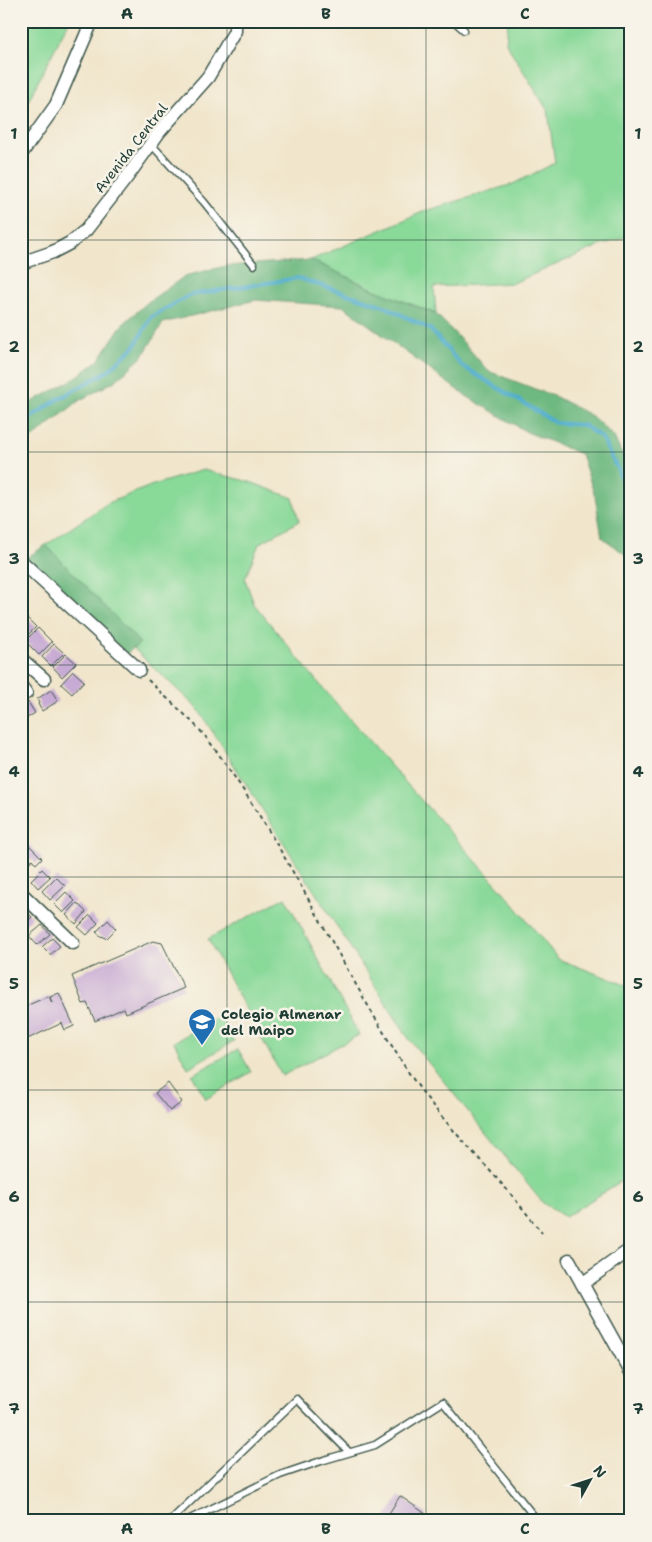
<svg xmlns="http://www.w3.org/2000/svg" width="652" height="1542" font-family="'Shantell Sans',sans-serif">
<style>
.green{fill:#89d999;stroke:#548b66}
.forest{fill:#6eb981;stroke:#467b5a}
.lines{fill:none;stroke-linecap:round;stroke-linejoin:round}
.stream{stroke:#4fadce;stroke-width:4}
.building{fill:#c8abd4}
.lane-casing{stroke:#3e564b;stroke-width:9}
.street-casing{stroke:#3e564b;stroke-width:15}
.path{stroke:#3e564b;stroke-width:2;stroke-dasharray:4 4;stroke-linecap:butt}
.lane{stroke:#fff;stroke-width:6}
.street{stroke:#fff;stroke-width:12}
.grid{fill:none;stroke:#1f3d34;stroke-width:1;stroke-opacity:0.55}
.labels{text-anchor:middle;stroke-width:5;stroke-linejoin:round;paint-order:stroke}
.street-label{font-size:14px;fill:#1f3d34;stroke:#f7f3e8}
.poi-label{font-size:14px;font-weight:bold;fill:#1f3d34;stroke:#f7f3e8;text-anchor:start}
.neatline{fill:none;stroke:#1f3d34;stroke-width:2}
.grid-label{font-size:16px;text-anchor:middle;font-weight:bold;fill:#1f3d34}
</style>
<rect width="100%" height="100%" fill="#f7f3e8"/>
<filter id="ink" filterUnits="userSpaceOnUse"><feTurbulence type="fractalNoise" baseFrequency=".02" numOctaves="2"/><feDisplacementMap in="SourceGraphic" scale="10" xChannelSelector="R" yChannelSelector="G"/><feConvolveMatrix kernelMatrix="1 2 1 2 8 2 1 2 1" color-interpolation-filters="sRGB"/></filter>
<filter id="wash" filterUnits="userSpaceOnUse"><feTurbulence type="fractalNoise" baseFrequency=".0096" numOctaves="4" result="noise"/><feDisplacementMap in="SourceGraphic" scale="20" xChannelSelector="R" yChannelSelector="G"/><feGaussianBlur stdDeviation="1.12" result="paint"/><feColorMatrix in="noise" values="0 0 0 0 0 0 0 0 0 0 0 0 0 0 0 0 0 1.4 0 .05"/><feComposite in="paint" operator="in"/></filter>
<g filter="url(#wash)">
<rect width="100%" height="100%" fill="#f1e6cc"/>
<path class="green" d="M21,21H69L21,115Z
M508,21H631V235L599,246L513,283L434,287L436,314L375,290L311,260L425,211L513,184L555,163L548,111L506,43Z
M203,470L250,482L293,498L299,521L259,544L245,579L254,604L316,680L397,773L508,897L558,959L631,987V1172L626,1178L565,1217L543,1203L409,1039L198,709L133,648L139,643L46,545L108,503L153,485Z
M285,897L359,1035L282,1076L208,939Z
M219,1016L234,1041L188,1068L174,1042Z
M238,1049L251,1072L206,1099L192,1075Z"/>
<path class="forest" d="M311,260L375,290L436,314L464,343L488,371L556,397L592,416L614,437L631,474V555H626L602,537L595,496L581,454L527,432L463,394L343,306L255,300L163,323L142,357L115,381L80,400L36,435L21,450V408L72,380L98,361L121,326L148,302L185,276L226,266Z
M46,545L140,643L126,654L25,559Z"/>
<g class="lines">
<path class="stream" d="M21,424L57,400L108,371L135,346L151,317L190,295L298,278L384,306L430,329L462,366L556,423L583,425L601,437L617,468L631,503"/>
</g>
<g id="blocks">
<path class="building" d="M21,617L24,621L27,618L36,627L23,640L21,638Z
M38,628L52,642L39,655L25,641Z
M54,644L64,653L51,666L42,657Z
M66,654L76,663L62,677L53,667Z
M73,671L84,681L72,694L61,684Z
M51,690L58,701L42,711L38,704L39,703L37,699Z
M28,702L35,713L21,722V707Z
M29,845L42,858L36,864L32,859L30,862L21,854Z
M42,869L50,877L38,888L31,880Z
M56,877L65,886L50,900L42,891Z
M66,892L75,901L63,913L54,904Z
M77,903L86,912L76,924L66,915Z
M22,907L32,917L24,925L21,923Z
M90,915L98,923L87,935L78,927Z
M108,920L116,929L106,939L103,936L102,937L96,932Z
M42,925L50,934L37,945L29,936Z
M52,938L60,946L50,955L42,947Z
M153,941L162,943L184,988L126,1013L124,1008L95,1021L87,1003L83,1004L72,976Z
M59,993L74,1026L65,1030L62,1023L21,1042V1008L49,996L52,1003L50,997Z
M168,1083L182,1102L170,1111L155,1093Z
M400,1496L426,1514L421,1521H390L386,1518Z"/>
</g>
</g>
<g filter="url(#ink)">
<use href="#blocks" fill-opacity="0" stroke="#3e564b" stroke-width="1"/>
<g class="lines">
<g class="lane-casing">
<path id="lane" d="M454,21L464,30
M151,144L204,202L254,265
M170,1521L297,1399L349,1452
M186,1521L280,1475L324,1460L375,1445L443,1402L532,1514L539,1521"/>
</g>
<g class="street-casing">
<path id="street" d="M21,154L56,105L92,21
M21,263L53,252L70,243L86,230L127,177L160,131L208,77L235,31V21
M21,561L139,670
M21,659L44,679
M21,686L26,693
M21,893L73,943
M569,1260L631,1372
M582,1284L631,1249"/>
</g>
<path class="path" d="M148,680C168,700 191,718 209,741C285,843 337,960 405,1067C435,1114 473,1151 509,1192C520,1205 531,1219 542,1233"/>
<use href="#lane" class="lane"/>
<use href="#street" class="street"/>
</g>
</g>
<path class="grid" d="M227,21V1521M426,21V1521M21,240H631M21,452H631M21,665H631M21,877H631M21,1090H631M21,1302H631"/>
<defs>
<g id="school-pin" transform="scale(1.4375)"><path d="M0 17L-7.5 6A9.5 9.5 0 1 1 7.5 6Z" fill="#1f6fb2" stroke="#f7f3e8"/><path d="M0-5L7-2L0 1L-7-2ZM-4 1L0 2.5L4 1V4Q0 6-4 4Z" fill="#fff"/></g>
</defs>
<g fill-rule="evenodd">
<use href="#school-pin" x="202" y="1022"/>
</g>
<g class="labels">
<g class="street-label">
<text transform="translate(131 148) rotate(-52)" y="5">Avenida Central</text>
</g>
<g class="poi-label">
<text x="221" y="1019">Colegio Almenar<tspan x="221" dy="16">del Maipo</tspan></text>
</g>
</g>
<rect width="652" height="1542" fill="none" stroke="#f7f3e8" stroke-width="55"/>
<g transform="translate(590 1480) rotate(50)" stroke="#f7f3e8" stroke-width="4" paint-order="stroke">
<path d="M0-4L9 19L0 12L-9 19Z" fill="#1f3d34"/>
<text y="-8" font-size="14" font-weight="bold" text-anchor="middle" fill="#1f3d34">N</text>
</g>
<rect x="28" y="28" width="596" height="1486" class="neatline"/>
<g class="grid-label">
<text x="127" y="19">A</text>
<text x="326" y="19">B</text>
<text x="525" y="19">C</text>
<text x="14" y="139">1</text>
<text x="638" y="139">1</text>
<text x="14" y="352">2</text>
<text x="638" y="352">2</text>
<text x="14" y="564">3</text>
<text x="638" y="564">3</text>
<text x="14" y="777">4</text>
<text x="638" y="777">4</text>
<text x="14" y="989">5</text>
<text x="638" y="989">5</text>
<text x="14" y="1202">6</text>
<text x="638" y="1202">6</text>
<text x="14" y="1414">7</text>
<text x="638" y="1414">7</text>
<text x="127" y="1534">A</text>
<text x="326" y="1534">B</text>
<text x="525" y="1534">C</text>
</g>
</svg>
